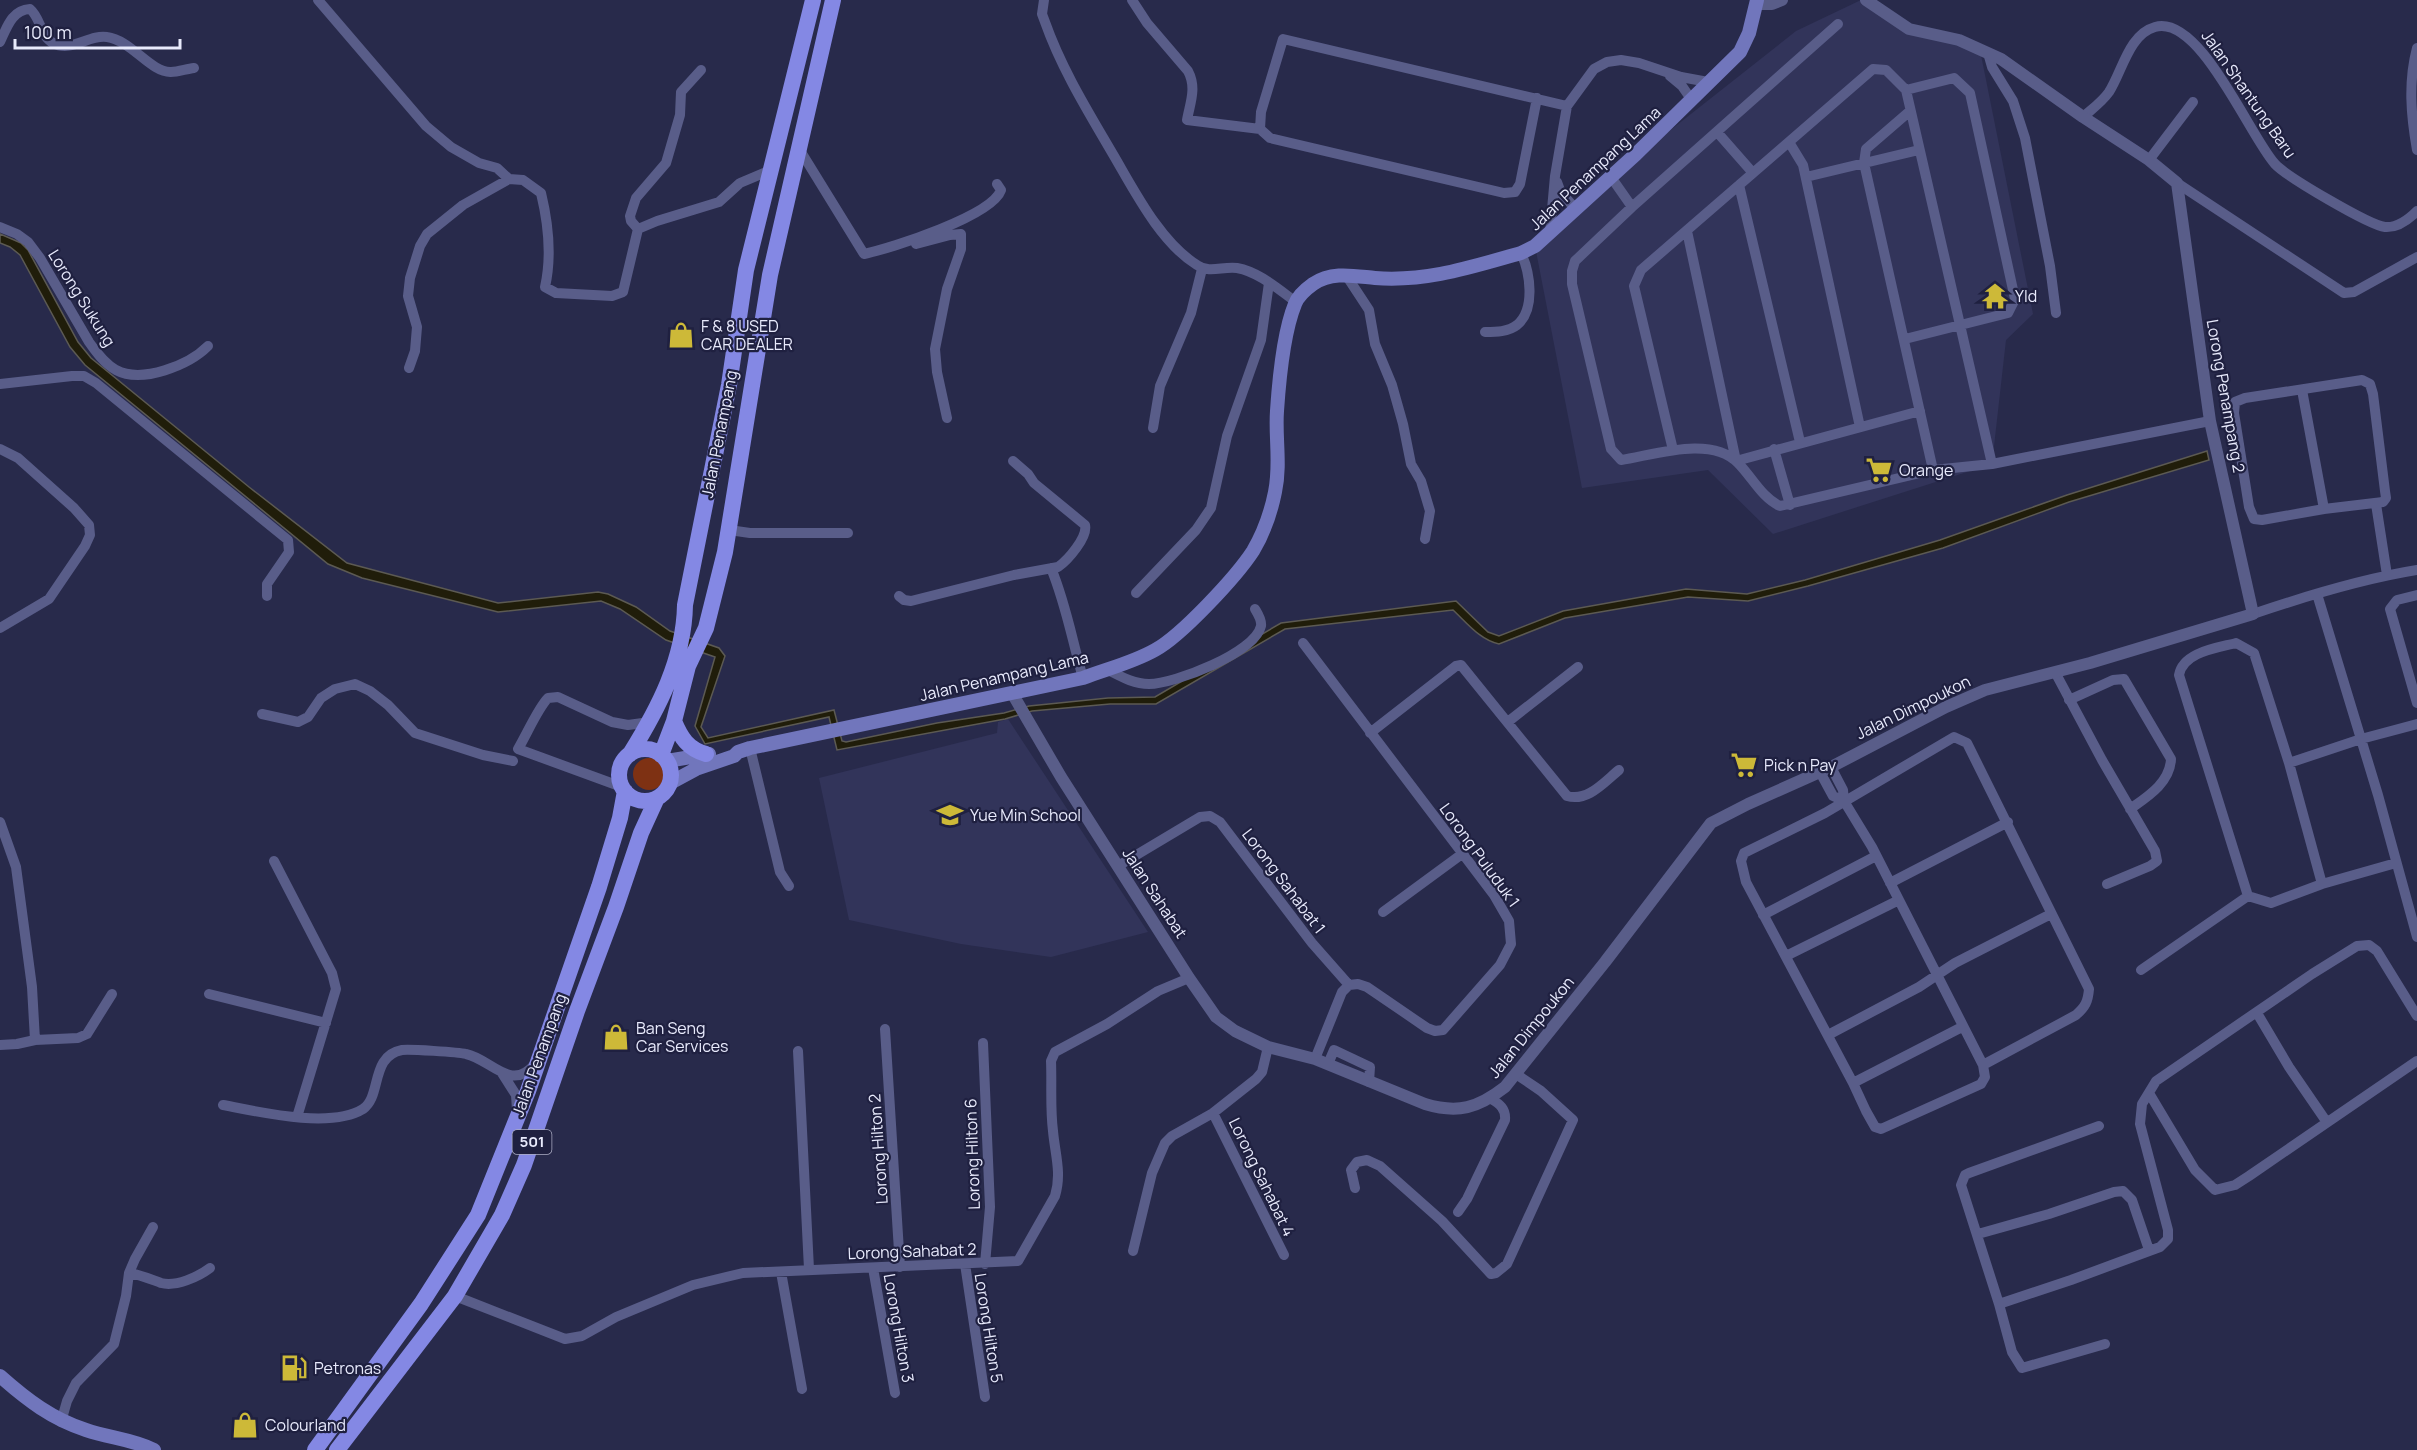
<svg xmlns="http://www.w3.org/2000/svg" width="2417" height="1450" font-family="Manrope,sans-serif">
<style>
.built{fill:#32345a}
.green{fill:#7e3113}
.water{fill:#201d0a;stroke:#5c5a53;stroke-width:1.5}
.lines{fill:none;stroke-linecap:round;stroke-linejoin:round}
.minor{stroke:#595d89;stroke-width:10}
.tertiary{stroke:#595d89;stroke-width:12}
.secondary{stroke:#7176bc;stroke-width:14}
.primary{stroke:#8488e4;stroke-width:16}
.labels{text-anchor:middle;stroke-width:4.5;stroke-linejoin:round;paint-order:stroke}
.shield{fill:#1f2040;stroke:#acadc4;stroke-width:1.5}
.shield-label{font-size:15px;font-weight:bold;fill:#e8eafc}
.street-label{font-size:16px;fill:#e8eafc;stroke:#1f2040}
.poi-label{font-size:16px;fill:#e8eafc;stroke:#1f2040;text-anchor:start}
</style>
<rect width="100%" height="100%" fill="#282a4b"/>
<path class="built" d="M1861,0L1910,29L1980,50L2033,314L2006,340L1992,464L1773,534L1708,470L1582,488L1535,246L1611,177L1796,31Z
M1008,719L1148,932L1051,957L961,944L849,920L819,778L997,733L998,722Z"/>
<path class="green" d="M633 774a16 16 0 1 1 32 0a16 16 0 1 1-32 0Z"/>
<path class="water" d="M0,234L21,243L28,250L78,342L91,358L249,487L347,563L498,603L598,592L608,594L636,607L670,631L719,648L725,656L701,727L708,738L834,710L842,741L846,742L937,723L1004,713L1029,706L1108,698L1155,697L1281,623L1456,601L1488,632L1499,636L1563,611L1686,589L1747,594L1805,580L1940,540L2067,495L2207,451L2209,460L2069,502L1943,548L1808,586L1748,601L1688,597L1565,618L1499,644C1480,640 1467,623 1453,610L1285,629L1156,704H1110L1032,711L1005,719L837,750L829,717L705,744L695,726L715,657L666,640L620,609L601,601L498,612L362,578L328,564L85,365L70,347L20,255L10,247L0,243Z"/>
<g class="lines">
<path class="minor" d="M318,0L426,126L451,147L479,163L497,168L509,179L523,180L541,193C548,222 552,256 545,287L556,293L612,296L623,292L638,229L657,221L719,202L740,183L771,170
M1044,0L1042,14L1045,22C1062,70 1089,113 1114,156C1135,192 1161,243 1197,265C1210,274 1222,266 1237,268C1259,272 1278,289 1296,302
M1132,0L1147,23L1188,71C1197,88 1190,103 1187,120L1260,129L1270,138L1504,193L1515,192L1520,184L1537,98
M1838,24L1632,207L1575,261L1572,271V284L1611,449L1621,460C1654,455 1711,435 1738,463C1752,477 1762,498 1780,506L1933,470L1992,464L2210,421
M0,42C7,27 12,10 30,9C41,18 40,36 53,43C72,53 89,34 107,37C131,40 151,73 171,72C178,72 186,69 194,68
M2417,48C2408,82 2411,116 2417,150
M1988,53L1992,67L2013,101L2025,138L2050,266L2056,313
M1670,76L1682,86L1691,99
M1910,111L1866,149L1864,163L1933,470
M2083,117C2092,109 2102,102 2109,92C2122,72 2129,34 2155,27C2200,14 2250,137 2275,164C2287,177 2369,225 2385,227C2397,228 2409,219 2417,211
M1260,129L1261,112L1283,39L1567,106
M1717,132L1753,173
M1789,142L1803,165L1860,427
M798,147L864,254C892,248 992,216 1001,190L997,184
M2149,160L2193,102
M1611,177L1632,207
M1806,177L1919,150
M1557,182L1561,193L1575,208
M2177,183L2344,293L2354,292L2417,257
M1739,185L1800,442
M0,227L17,234L28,242L40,258L89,342C96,352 104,363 116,370C142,384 189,365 208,346
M638,229L631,221L630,216L636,198L666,163L680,115L681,92L701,70
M1687,231L1736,461
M1550,232L1555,176L1567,106L1594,69L1607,62L1621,60L1639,63L1681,77L1708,82
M916,244L950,235L961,234V249L947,289L935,349L937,372L947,418
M1346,275L1369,310L1375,344L1392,385L1403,424L1411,464L1421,481L1430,511L1425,539
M1485,332C1496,332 1508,332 1517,325C1536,309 1530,272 1521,253
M1905,339L2008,313L2015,299L1970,93L1954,78L1906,90
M409,368L415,351L417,327L408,296L410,278L420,246L427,234L463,205L509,179
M2362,380L2370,384L2373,394L2385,491L2386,498L2383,502L2324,509L2262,520L2254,519L2249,507L2234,413L2235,402L2245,398Z
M0,384L72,376H84L96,383L288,540L289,552L267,584V596
M2302,390L2324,509
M1153,428L1160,386L1191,313L1202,269
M0,449L18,458L74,508L89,525L90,535L85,546L49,599L0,628
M1774,449L1790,505
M1673,450L1634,286L1641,270L1873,69L1886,70L1906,90L1992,464
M1736,461L1920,411
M2376,504L2387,575
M729,530L750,533H848
M1051,568C1066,604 1072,640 1083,678
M1136,593L1196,530L1211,508L1227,436L1261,340L1269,283
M2317,594L2378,795L2417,937
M2417,595L2397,600L2390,609L2417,703
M899,596L904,600L911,601L1014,575L1058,567C1068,560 1088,537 1085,525L1034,483L1028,474L1013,461
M2253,614C2306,596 2361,579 2417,570
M1303,643L1494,895L1509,921L1511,944L1500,965L1443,1030L1435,1031L1427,1028L1367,987L1358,984L1349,985
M1106,669C1120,676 1133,684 1149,684C1174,684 1255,653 1261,626C1262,620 1258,614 1255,609
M2055,672L2102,760L2155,851L2157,861L2150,866L2107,884
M2069,700L2113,680L2124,679L2171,759C2170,783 2147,797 2130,809
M262,714L298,722L308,717L321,698L335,689L355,684L370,691L388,705L415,733L483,755L513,761
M1509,721L1578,667
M1370,733L1456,666L1461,665L1567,796C1588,802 1604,782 1619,770
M750,748L780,872L789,886
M2289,763L2361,739L2417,724
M1831,767L1843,790L1844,801L1872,847L1983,1065L1985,1077L1981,1084L1881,1129L1875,1127L1866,1111L1853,1083L1746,882L1741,861L1744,853L1825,813L1954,737L1967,743L2089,989C2088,1002 2085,1007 2076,1015L1983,1065
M1820,772L1833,796L1844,801
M622,787L518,749C527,734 538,708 548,698L558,697L612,722L628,725L650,722
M0,822L16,867L32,987L35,1040
M274,861L332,973L336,989L297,1117
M1118,866L1200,817L1210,816L1220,822L1312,943L1349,985
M1890,883L2008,822
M2248,896L2179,675C2183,652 2217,648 2236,643L2254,653L2289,763L2322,884
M2248,896L2271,903L2322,884L2396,863
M1383,912L1462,854
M1763,915L1876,856
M1786,956L1899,900
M2141,970L2248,896
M209,994L326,1023
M2257,1013L2289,1067L2326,1121
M885,1029L900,1267
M1828,1035L1919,987L1955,963L2051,914
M983,1043L990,1207L985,1264
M0,1045L17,1044L35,1040L78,1038L87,1034L112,994
M798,1051L809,1269
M1315,1059L1342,992L1349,985
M1328,1064L1334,1050L1370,1067L1369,1082
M502,1073L516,1095L517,1110
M1853,1083L1962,1027
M2149,1093L2195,1170L2215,1190L2235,1185L2249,1176L2417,1061
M223,1105C259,1112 331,1129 363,1109C382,1096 370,1056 402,1050C409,1049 458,1052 466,1054C491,1059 511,1093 535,1064
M1213,1113L1284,1255
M2099,1126L1969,1173L1965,1175L1961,1185L1999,1304L2012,1352L2022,1368L2105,1344
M1355,1188L1351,1170L1357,1162L1367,1160L1380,1166L1442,1221L1491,1274L1496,1273L1507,1264L1573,1120L1541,1091L1516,1074
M1458,1212L1467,1199L1505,1120C1506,1109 1500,1104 1491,1099
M1978,1234L2049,1214L2114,1192L2123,1191L2132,1200L2149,1250
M1133,1251L1152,1173L1165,1143L1172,1136L1213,1113L1256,1079L1262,1072L1268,1047
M965,1264L985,1397
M873,1268L895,1393
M781,1272L802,1389
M129,1273C141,1275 150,1279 161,1283C176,1287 198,1277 210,1268
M455,1296L565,1339L582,1336L616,1317L693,1285L743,1273L1018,1261L1055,1196C1062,1173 1055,1154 1053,1131C1050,1108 1052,1084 1051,1061L1055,1052L1107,1024L1158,991L1189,978
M1999,1304L2071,1280L2160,1247L2168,1239V1230L2140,1124L2142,1104L2156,1081L2312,974L2357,946L2369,945L2377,951L2417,1016
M61,1422L67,1401L76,1383L114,1344L126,1296L129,1273L135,1259L153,1227"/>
<path class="tertiary" d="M1756,4H1772L1782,0
M1012,693L1061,777L1189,978L1216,1017L1235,1031L1268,1047L1315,1059L1425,1104C1458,1114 1478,1108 1505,1087L1605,962L1711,823L1748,804L1831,767L1946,707L1985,690L2090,663L2253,614L2210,421L2177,183L2149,160L2083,117L2001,59L1959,40L1909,29L1866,0"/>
<path class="secondary" d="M667,761L709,754
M670,783L696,769L734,756L738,752L750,748L1083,678C1106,669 1132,663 1155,650C1181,636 1236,577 1253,551C1263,534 1271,512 1275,492C1281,464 1275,438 1277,411C1279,381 1284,331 1295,304C1298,296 1306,289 1313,284C1332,271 1354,276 1375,278C1427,282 1471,267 1521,253L1535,246L1636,154L1740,52L1749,33L1757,0
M0,1376C27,1400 52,1419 86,1430C109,1438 132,1439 154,1450"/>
<path class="primary" d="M674,721C681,738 688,749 706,754
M619 775a26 26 0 1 1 52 0a26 26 0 1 1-52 0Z
M630,754C658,709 684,660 685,605L729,385L746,270L813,0
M661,755L674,721L688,666L706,628L725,552L770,275L833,0
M315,1450L421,1304L478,1215L528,1091L599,887L620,818L625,791
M337,1450L455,1296L502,1215L524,1165L577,1011L616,907L641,833L657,798"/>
</g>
<defs>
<g id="temple-bare" transform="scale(2.07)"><path d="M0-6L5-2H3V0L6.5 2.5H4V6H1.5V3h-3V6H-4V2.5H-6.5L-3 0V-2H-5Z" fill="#cdb938" stroke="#1f2040" stroke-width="2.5" paint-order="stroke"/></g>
<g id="shop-bare" transform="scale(2.07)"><path d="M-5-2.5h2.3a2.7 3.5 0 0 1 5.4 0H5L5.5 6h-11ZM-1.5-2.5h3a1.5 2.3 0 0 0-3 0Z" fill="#cdb938" stroke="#1f2040" stroke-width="2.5" paint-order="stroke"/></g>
<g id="supermarket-bare" transform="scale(2.07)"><path d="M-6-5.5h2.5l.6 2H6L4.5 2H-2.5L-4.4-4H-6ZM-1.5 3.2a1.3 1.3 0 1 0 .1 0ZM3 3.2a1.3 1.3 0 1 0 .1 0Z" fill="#cdb938" stroke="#1f2040" stroke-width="2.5" paint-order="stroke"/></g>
<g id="school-bare" transform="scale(2.07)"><path d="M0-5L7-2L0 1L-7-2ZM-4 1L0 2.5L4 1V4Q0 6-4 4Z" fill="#cdb938" stroke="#1f2040" stroke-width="2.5" paint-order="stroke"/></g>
<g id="fuel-bare" transform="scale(2.07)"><path d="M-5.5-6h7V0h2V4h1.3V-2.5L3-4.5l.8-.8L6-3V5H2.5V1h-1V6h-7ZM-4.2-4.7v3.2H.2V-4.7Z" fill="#cdb938" stroke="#1f2040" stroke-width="2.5" paint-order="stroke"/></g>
</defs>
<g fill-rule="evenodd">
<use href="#temple-bare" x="1995" y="296"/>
<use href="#shop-bare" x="681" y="335"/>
<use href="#supermarket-bare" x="1879" y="470"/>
<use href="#supermarket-bare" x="1744" y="765"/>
<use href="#school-bare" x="950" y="815"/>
<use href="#shop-bare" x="616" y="1037"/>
<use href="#fuel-bare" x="294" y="1368"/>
<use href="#shop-bare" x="245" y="1425"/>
</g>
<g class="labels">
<rect class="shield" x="512.5" y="1130" width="39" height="24" rx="4.5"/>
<g class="shield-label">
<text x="532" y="1147">501</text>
</g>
<g class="street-label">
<text transform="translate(2249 94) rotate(55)" y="6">Jalan Shantung Baru</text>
<text transform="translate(1595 168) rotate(-43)" y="6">Jalan Penampang Lama</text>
<text transform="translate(82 298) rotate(58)" y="6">Lorong Sukung</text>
<text transform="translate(2226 396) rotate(80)" y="6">Lorong Penampang 2</text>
<text transform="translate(719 434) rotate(-79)" y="6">Jalan Penampang</text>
<text transform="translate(1004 676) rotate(-13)" y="6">Jalan Penampang Lama</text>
<text transform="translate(1913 707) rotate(-26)" y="6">Jalan Dimpoukon</text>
<text transform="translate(1480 855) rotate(54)" y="6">Lorong Puluduk 1</text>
<text transform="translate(1284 881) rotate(53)" y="6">Lorong Sahabat 1</text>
<text transform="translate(1155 893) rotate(57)" y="6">Jalan Sahabat</text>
<text transform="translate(1531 1027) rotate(-51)" y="6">Jalan Dimpoukon</text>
<text transform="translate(539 1055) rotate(-70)" y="6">Jalan Penampang</text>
<text transform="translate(878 1149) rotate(-94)" y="6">Lorong Hilton 2</text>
<text transform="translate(972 1154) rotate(-92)" y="6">Lorong Hilton 6</text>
<text transform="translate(1262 1177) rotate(64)" y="6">Lorong Sahabat 4</text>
<text transform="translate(912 1251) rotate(-2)" y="6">Lorong Sahabat 2</text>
<text transform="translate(899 1328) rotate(80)" y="6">Lorong Hilton 3</text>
<text transform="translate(989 1328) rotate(81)" y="6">Lorong Hilton 5</text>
</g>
<g class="poi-label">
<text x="2015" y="302">Yld</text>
<text x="701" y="332">F &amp; 8 USED<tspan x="701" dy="18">CAR DEALER</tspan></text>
<text x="1899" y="476">Orange</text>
<text x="1764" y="771">Pick n Pay</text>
<text x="970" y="821">Yue Min School</text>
<text x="636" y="1034">Ban Seng<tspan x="636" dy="18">Car Services</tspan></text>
<text x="314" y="1374">Petronas</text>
<text x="265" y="1431">Colourland</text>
</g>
</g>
<path d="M15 39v9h165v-9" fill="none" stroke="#e8eafc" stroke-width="3"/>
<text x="24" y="39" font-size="18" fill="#e8eafc" stroke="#1f2040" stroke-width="4.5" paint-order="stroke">100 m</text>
</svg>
